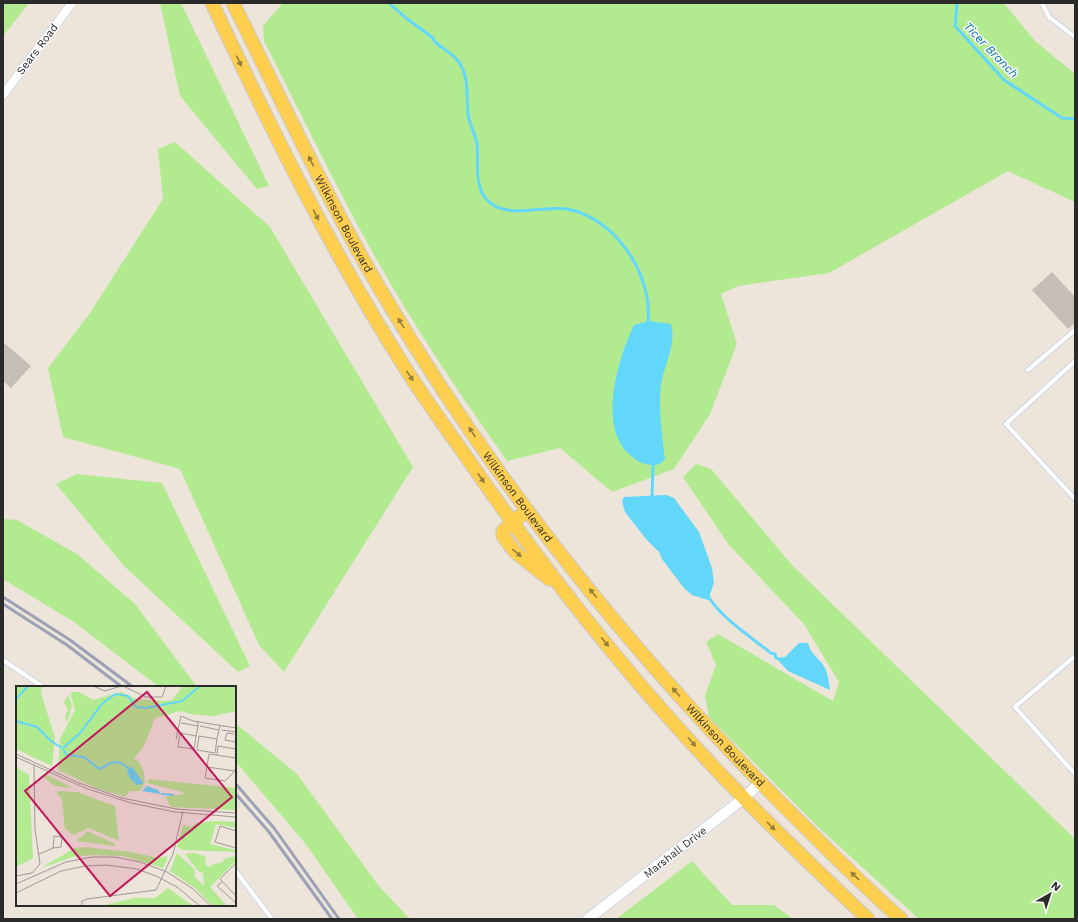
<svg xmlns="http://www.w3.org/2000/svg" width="1078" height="922" font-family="'Work Sans',sans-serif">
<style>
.green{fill:#b2ea90}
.water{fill:#62d7fa}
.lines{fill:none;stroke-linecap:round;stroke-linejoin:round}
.stream{stroke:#62d7fa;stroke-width:3}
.building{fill:#c5beb7}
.service-casing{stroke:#cfd4e4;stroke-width:6}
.minor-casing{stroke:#cfd4e4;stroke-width:10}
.tertiary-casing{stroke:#cfd4e4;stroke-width:12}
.primary-casing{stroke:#c8c8c8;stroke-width:15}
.service{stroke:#fff;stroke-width:4}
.minor{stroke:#fff;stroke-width:8}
.tertiary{stroke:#fff;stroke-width:10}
.primary{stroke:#fecf4e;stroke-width:13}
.rail{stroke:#9ca1b6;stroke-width:3}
.oneway{fill:#947c3c}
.labels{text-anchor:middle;stroke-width:3;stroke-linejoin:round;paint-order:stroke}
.street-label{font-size:11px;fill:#2a2a2a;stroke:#fff}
.water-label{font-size:12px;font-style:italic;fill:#0073a7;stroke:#fff}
.inset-river{fill:none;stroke:#62d7fa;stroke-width:2}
.inset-road{fill:none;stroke:#9f9a94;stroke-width:1}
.view{fill:#c2185b;fill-opacity:0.15;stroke:#c2185b;stroke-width:2}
.inset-edge{fill:none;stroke:#2a2a2a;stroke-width:2}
</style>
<rect width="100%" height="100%" fill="#ede4da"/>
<path class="green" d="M3,3H29L3,36Z
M160,3H181L269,186L257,189L180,96Z
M283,3H1004L1035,41L1075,74V202L1008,171L829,273L738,286L721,294L737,344L710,414L674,469L612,492L560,448L507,461C467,404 427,346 392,286C345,207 306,123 264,41L263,26Z
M175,142L270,227L413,467L284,672L259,645L180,469L63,437L48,368L90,313L163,199L158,149Z
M696,464L711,469L792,565L1075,839V919H919L817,826L709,717L705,695L716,665L706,642L718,634L833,701L839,682L804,624L729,545L683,477Z
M77,474L162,483L250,666L238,672L124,566L56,484Z
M3,519L17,520L77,554L135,604L197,687H159L74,622L3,579Z
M235,723L297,774L378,885L410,919H358L305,843L235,761Z
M692,861L732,905H774L793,919H616Z"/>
<path class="water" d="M649,321L671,324C677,343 664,365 661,385C658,408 662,436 665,459C659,467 651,466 643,463C638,462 634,458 630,455C597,427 618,358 634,325Z
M666,495L674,498L699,532L712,568L714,583L710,594L711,601L692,595L684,588L662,559L659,552L646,539L625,512L622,501L624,497Z
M799,643H808C812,657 819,657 825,668C828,675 829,683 830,690L788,671L776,658L785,657Z"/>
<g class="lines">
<path class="stream" d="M389,3L406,18L433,38L435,42C442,48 453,54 458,61C470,77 466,95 468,114C469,124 475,133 477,143C479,160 473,187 488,201C508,220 543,205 567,209C616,218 653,275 648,323
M957,3L955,26L1004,80L1062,118L1075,119
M652,498L653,462
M710,599C723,619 752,638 771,653L775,654L776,658L779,659"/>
</g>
<path class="building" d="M1052,272L1075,297V323L1068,329L1032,290Z
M3,342L31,366L11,388L3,381Z"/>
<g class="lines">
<g class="service-casing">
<path id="service" d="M1042,3L1049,17L1075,37
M1075,361L1006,424L1075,499
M1028,370L1075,330
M1075,656L1015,707L1075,774
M3,660L43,687
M235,870L272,919"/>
</g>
<g class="minor-casing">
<path id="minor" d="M3,95L72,3"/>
</g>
<g class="tertiary-casing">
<path id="tertiary" d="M588,919L744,798L760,783"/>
</g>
<g class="primary-casing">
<g id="primary">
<path d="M212,3C271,129 332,253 407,371C425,399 445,427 465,455C539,563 620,667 710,763C761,817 814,868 868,919"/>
<path id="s1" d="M233,3C280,97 324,193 377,284C494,484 641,666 806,828C837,859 868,890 901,919"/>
<path d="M527,510L503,531V536L515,552L549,579"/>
</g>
</g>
<use href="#service" class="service"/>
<use href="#minor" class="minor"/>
<use href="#tertiary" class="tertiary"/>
<use href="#primary" class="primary"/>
<path class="rail" d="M3,597L70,640L133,687
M3,604L67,645L122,687
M235,783L274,828L339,919
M235,793L269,832L332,919"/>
</g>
<defs><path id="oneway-solid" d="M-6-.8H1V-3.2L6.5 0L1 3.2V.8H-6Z"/></defs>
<g class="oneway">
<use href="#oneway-solid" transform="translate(239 61) rotate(65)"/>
<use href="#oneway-solid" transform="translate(311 161) rotate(-117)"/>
<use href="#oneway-solid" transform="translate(316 215) rotate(62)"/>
<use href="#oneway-solid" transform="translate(401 323) rotate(-122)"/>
<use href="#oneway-solid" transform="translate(410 376) rotate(56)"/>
<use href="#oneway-solid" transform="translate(472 432) rotate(-124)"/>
<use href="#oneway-solid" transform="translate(481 478) rotate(55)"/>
<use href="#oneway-solid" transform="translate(517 553) rotate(41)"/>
<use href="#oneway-solid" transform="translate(593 593) rotate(-129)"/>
<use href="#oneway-solid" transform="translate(605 642) rotate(51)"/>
<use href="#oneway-solid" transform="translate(676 692) rotate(-132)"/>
<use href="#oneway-solid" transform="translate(692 742) rotate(49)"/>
<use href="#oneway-solid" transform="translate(771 826) rotate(45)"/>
<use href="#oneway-solid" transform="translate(855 876) rotate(-136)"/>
</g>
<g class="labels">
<g class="street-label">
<text transform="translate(37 49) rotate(-53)" y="4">Sears Road</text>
<text dy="4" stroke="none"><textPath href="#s1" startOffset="247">Wilkinson Boulevard</textPath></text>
<text dy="4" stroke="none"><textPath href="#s1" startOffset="571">Wilkinson Boulevard</textPath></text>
<text dy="4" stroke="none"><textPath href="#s1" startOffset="895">Wilkinson Boulevard</textPath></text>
<text transform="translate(675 852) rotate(-38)" y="4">Marshall Drive</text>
</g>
<g class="water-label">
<text transform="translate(991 50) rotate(46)" y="4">Ticer Branch</text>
</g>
</g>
<g transform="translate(16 686)">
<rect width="220" height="220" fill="#ede4da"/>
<path d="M0,0H26L25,7L39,52L36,80L0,63ZM167,0H220V25L197,30L174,28L165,25L139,32L128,60L118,72L124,77L128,87L129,97L124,105H114L109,111L80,102L42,84L44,53L59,24L55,9L56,6H63L77,14L105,6L120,13L149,15L156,14ZM52,9L56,20L51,36L49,31L52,23L48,16ZM0,81L13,89L17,172L0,181ZM29,88L57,102L39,100L27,91ZM133,93L220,102V124L155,121L149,111L168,108L167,106L131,97ZM42,105L61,106L99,120L103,155L73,142L57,149L49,142L46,113L41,108ZM199,135L220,136V142L200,138L194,158L219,164L220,166L167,164L161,161L167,139L175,141L180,137ZM72,145L99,158L98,160L60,155ZM69,161L114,166L143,172L151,170V174L147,182L107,170L75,169L56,171L25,182L59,162ZM161,167L178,183L179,191L188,200L187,187L182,185L169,168L179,167L190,171L189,179L194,181L197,178L205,177L210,172L220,170V175L194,201L211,220H197L180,203L154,185ZM152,202L177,220H85L118,212H139Z" fill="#b2ea90"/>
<path d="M115,80L127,96L126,98L121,99L114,93L111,84ZM131,100L142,104L145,108L126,105Z" fill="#62d7fa"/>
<path class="inset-river" d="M0,13L12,0M0,35L21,41L35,55L46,62M47,62L64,47L86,18L99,8L112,10L120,21L130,22L166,15L184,0M47,63L51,69L68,71L83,83L97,76L105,77L112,82M145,108L158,109"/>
<path class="inset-road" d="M77,0L89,5L105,0M107,0L130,11H146L150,0M165,37L182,40V36M184,40L203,44L204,39M206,44L220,46M218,48L211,47L209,54L220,56M180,50L178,63L162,61L164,47L180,50L182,40M160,53L165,30L177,35L220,42M201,53L199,67L181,64L183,50L201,53L203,44M0,68L63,97L106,112L160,123L220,127M201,69L202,60L220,63M0,71L69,102L115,117L159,126L220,131M220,72L193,68L189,92L209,95L219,85L220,80M191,81L219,85M220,145L204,140L199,156L220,162M23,168L37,162L38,150L46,151L45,161L37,162M220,177L204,193L220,210M0,190L16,187L24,178L19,143L18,79M206,196L201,200L220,217M0,198L50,176L76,171H99L124,176L151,186L177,203L195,220M0,207L45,185L69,180L91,179L121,183L140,190L161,201L184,220M66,220V215L71,213L140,204L157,168L167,125"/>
<path class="view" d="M131,6L216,111L94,210L9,105Z"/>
<rect width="220" height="220" class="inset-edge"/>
</g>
<rect width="1078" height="922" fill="none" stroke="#2a2a2a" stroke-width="8"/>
<g transform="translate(1050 894) rotate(39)" stroke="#ffffff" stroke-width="3" paint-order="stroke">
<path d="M0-3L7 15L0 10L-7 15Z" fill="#2a2a2a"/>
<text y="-6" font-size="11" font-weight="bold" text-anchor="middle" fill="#2a2a2a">N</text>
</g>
</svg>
